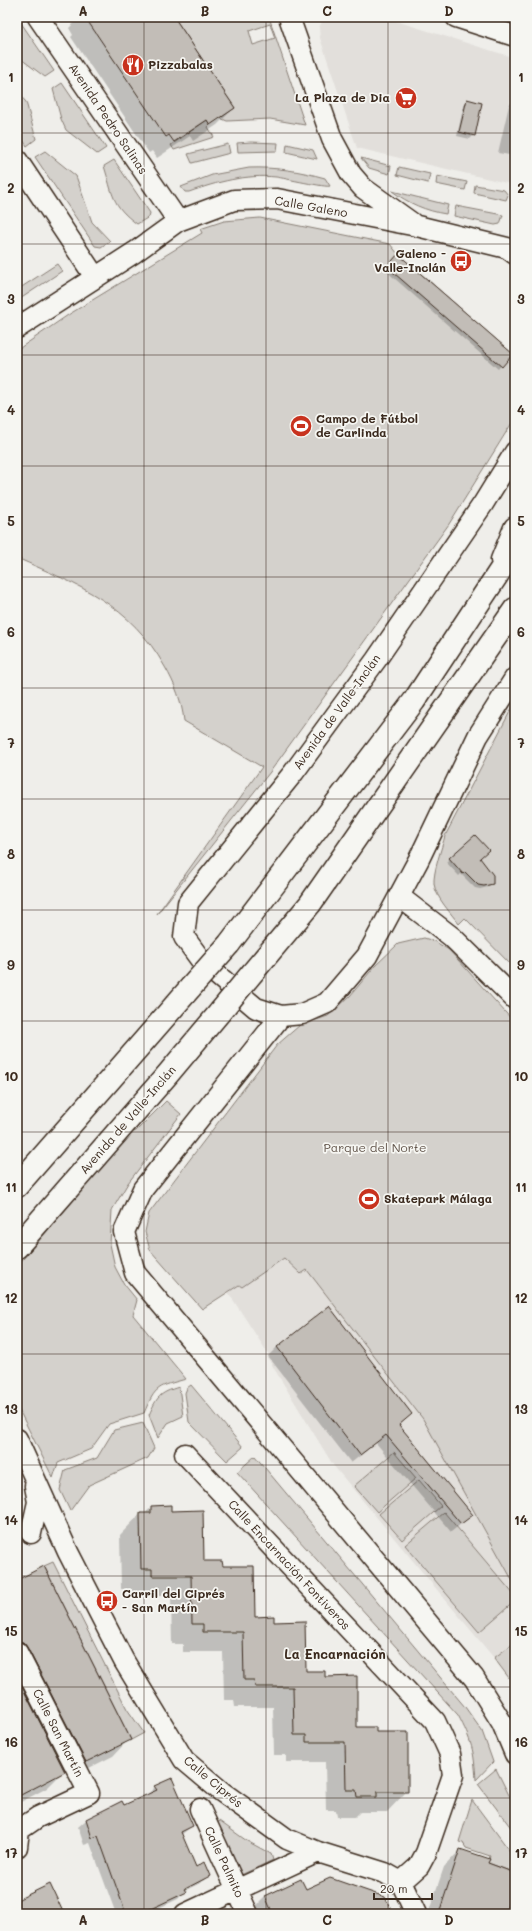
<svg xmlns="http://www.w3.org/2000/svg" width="532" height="1931" font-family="Mali,sans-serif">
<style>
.built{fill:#e2dfdb}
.green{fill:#d4d1cc;stroke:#887e75;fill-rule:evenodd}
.shadow{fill:#0003}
.building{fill:#c2bdb7;stroke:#3b2a1e}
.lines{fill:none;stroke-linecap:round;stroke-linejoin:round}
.minor-casing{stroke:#3b2a1e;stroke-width:23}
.major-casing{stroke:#3b2a1e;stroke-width:25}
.minor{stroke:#f6f6f2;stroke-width:20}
.major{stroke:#f6f6f2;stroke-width:22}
.major-bridge-casing{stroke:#3b2a1e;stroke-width:25;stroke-linecap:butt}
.major-bridge{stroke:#f6f6f2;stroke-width:22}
.grid{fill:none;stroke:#3b2a1e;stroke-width:1;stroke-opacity:0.55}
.labels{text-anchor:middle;stroke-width:3.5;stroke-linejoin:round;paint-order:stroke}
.poi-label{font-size:12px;font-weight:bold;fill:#3b2a1e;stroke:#f6f6f2;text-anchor:start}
.street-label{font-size:12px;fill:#3b2a1e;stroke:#f6f6f2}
.park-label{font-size:12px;fill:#61544a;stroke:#f6f6f2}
.neighbourhood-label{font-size:13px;font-weight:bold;fill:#3b2a1e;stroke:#f6f6f2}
.neatline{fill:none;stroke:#3b2a1e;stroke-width:1.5}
.grid-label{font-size:13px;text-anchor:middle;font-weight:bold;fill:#3b2a1e}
</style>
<rect width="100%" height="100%" fill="#efeeea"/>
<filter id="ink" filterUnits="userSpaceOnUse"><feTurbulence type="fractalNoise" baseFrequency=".025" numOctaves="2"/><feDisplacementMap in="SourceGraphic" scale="8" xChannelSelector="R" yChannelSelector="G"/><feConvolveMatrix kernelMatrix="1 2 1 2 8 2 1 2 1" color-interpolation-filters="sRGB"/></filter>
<g filter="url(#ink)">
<path class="built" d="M324,17H383L515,58V185L357,148L320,38L319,28Z
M284,1258L301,1274L307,1270L423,1419L515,1585V1642L494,1658L333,1465L267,1357L269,1355L228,1292L240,1285L242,1287Z"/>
<path class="green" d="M17,17L54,71L45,77L17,56Z
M174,17H269L305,125L270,119L227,121L220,118L235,108ZM270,24L275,38L253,45L249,31Z
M62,83L106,148L97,154L66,130L61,119L53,89Z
M17,92L26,102L36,139L27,146L17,131Z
M207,120L210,125L208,127L214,137L174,150L171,145Z
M251,142L278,143L277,151L238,152L237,143Z
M228,144L230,153L192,163L188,154Z
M287,144L313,150L317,159L286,152Z
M45,151L76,176L92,222L110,241L101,247L95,246L35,157Z
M361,158L391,166L389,174L369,168Z
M114,160L150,213L149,217L137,224C111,205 113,194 104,166Z
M399,167L430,174L428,183L397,175Z
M249,168C276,167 300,171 325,178L330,186C327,188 284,178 276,177C246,174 217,182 189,192H185L181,187L212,175Z
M437,176L467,182L465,190L436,184Z
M475,185L504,190L508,195L506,200L474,193Z
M392,191L448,205L446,214C426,211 408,203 392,191Z
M456,206L503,215L500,224L495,225L454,216Z
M260,218L390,244L398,254L515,356V418L449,524L270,772L157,914L262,767L184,721C182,702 175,684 165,667C130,604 80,586 17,558V350L68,315L202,233L200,229L224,221Z
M57,264L62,271L17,301V290Z
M515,702V969L465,918L459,924C451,913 436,898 434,884C433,872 442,847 445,836Z
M424,938L434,941L449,950L515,1023V1585L423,1419L307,1270L301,1274L284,1258L242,1287L239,1285L202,1309L150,1250L145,1232L149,1213L277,1045L300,1025L328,1016L350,996L375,966L398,944Z
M166,1101L181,1114L128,1183L112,1210L110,1244L115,1267L124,1284L137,1300L133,1315L186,1379C158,1387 156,1385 144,1413L109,1424L91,1449L58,1463L53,1478L17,1406V1266L132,1132L136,1131Z
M191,1385L243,1447L227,1461L189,1422L185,1393L187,1388Z
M179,1387L183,1416L168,1423L158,1438L149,1415C157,1397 159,1393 179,1387Z
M143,1423L154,1448L148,1458L89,1485L70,1511L60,1490L65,1470L97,1458L114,1430Z
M394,1452L416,1478L377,1512L354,1486Z
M255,1456L465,1707L482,1731L493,1762L476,1780C474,1750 472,1742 458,1715L237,1472Z
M419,1480L441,1506L402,1540L379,1514Z
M444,1512L515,1596V1601L479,1632L405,1545Z
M53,1562L127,1709L144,1733L131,1740L44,1566Z
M515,1642V1686L494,1658Z
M496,1769L515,1807V1833L478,1784Z
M472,1800L515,1858V1873L488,1863L490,1856L466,1848L463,1843L459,1842Z
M219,1821L247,1841L271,1854L273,1860L241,1875L216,1822Z"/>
<path class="shadow" d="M80,17H173L234,108L217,125L193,141L190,136L157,158L152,151L149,153L71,37L73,35L69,28Z
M515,99V156L498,153L509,105Z
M467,100L474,135L470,139L457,136L464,104Z
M395,258L511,354L498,369L385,270Z
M475,836L479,858L492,883L488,887L480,889L475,888L461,874L459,876L446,862Z
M277,1347L411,1414L399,1426L472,1515L451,1532L376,1443L351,1463L268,1356Z
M152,1507L170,1512L203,1562L222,1567L254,1618L273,1623L305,1672L324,1678L356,1728L375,1733L407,1791L387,1812H360L355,1817H337L336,1810H326L325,1762H286V1755H274L273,1707H235L234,1700H224L223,1652H183V1644H172L171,1596H132V1589H121L120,1535L140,1514H144Z
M17,1581L129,1739L113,1756L69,1778L65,1770L47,1788L17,1804Z
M155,1787L192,1826L181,1835L195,1868L209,1875L201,1883L185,1891L178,1899L146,1914H116L90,1843L84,1845L78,1827L86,1820L123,1807L147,1795Z
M460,1850L487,1864L515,1874V1880L504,1914H428L444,1867Z
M301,1880L306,1890L391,1914H260L256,1906L265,1897Z"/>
<path class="building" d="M85,17H174L235,108L210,125L207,120L174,142L169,135L166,137Z
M467,99L482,103L475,136L459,132Z
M398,254L513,354L502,367L387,267Z
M475,835L489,850L480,858L493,875V884L484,886L478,885L465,872L463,874L449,858Z
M329,1306L412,1414L399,1425L473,1515L461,1524L386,1435L360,1455L277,1347Z
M171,1505V1511L203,1510L204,1561H222L223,1566H254L255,1617L274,1616V1622L305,1621L306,1671H325V1677L357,1676V1727H376V1732H408V1792H377V1797H357L356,1790H346L345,1742H306V1735H294L293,1687H255L254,1680H244L243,1632H203V1624H192L191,1576H152V1569H141L140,1513H151V1506Z
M44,1566L131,1740L86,1762L27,1647L23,1642L17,1641V1580Z
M17,1677L65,1772L17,1797V1750L23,1748L17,1735Z
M172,1778L193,1826L181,1832L196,1867L204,1862L210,1876L185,1889L187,1892L142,1913L126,1914L98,1836L92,1838L86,1819L122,1801L124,1805L157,1790L154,1786Z
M460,1849L490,1859L488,1863L515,1873V1883L505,1914H455L440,1910Z
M330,1878L385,1897L393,1914H273L265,1896L301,1879L306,1889Z
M50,1884L64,1914H17V1900Z"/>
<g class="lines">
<g class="minor-casing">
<path id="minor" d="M38,17L178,221
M289,17L332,139L351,174L363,188L412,223
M456,17L515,36
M17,160L95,277
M17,328L135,252L178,221L234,200L277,199L417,226L507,248L515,254
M515,452L483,504L376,660L294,772L188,903L184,937L203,963L256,1008L281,1016L302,1014L327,1003L367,956L419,859L478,736L515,678
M400,897L452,937L515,999
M281,1016L143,1189L124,1232L135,1273L474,1678L502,1723L515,1754
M17,1439L68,1552L124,1661L184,1760L222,1792L287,1839L318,1852L385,1873L401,1882L416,1914
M185,1454L435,1721L450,1754L453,1775L426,1853L419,1866L401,1882
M31,1533L38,1502L35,1486
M17,1652L89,1793L38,1817L19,1830L17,1847
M200,1809L248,1914
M185,1914L318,1852"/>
</g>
<g class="major-casing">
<path id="major" d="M502,560L515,528
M229,944L414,701L515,548
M253,972L310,904L515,609
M17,1186L191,987
M17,1247L168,1074L220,1012"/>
</g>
<use href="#minor" class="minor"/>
<use href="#major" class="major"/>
<g class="major-bridge-casing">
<path id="major-bridge" d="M191,987L229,944
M220,1012L253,972"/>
</g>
<use href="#major-bridge" class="major-bridge"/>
</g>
</g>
<path class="grid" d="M144,17V1914M266,17V1914M388,17V1914M17,133H515M17,244H515M17,355H515M17,466H515M17,577H515M17,688H515M17,799H515M17,910H515M17,1021H515M17,1132H515M17,1243H515M17,1354H515M17,1465H515M17,1576H515M17,1687H515M17,1798H515"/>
<defs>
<g id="restaurant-disc" transform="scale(1.15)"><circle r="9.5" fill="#c8321e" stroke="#f6f6f2"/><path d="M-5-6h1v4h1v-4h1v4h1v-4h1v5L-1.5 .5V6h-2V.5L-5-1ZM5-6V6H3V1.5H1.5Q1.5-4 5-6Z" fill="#fff"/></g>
<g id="supermarket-disc" transform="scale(1.15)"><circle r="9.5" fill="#c8321e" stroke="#f6f6f2"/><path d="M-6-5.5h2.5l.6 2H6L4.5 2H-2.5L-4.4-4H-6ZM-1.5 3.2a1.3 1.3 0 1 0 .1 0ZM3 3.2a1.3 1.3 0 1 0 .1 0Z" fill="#fff"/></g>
<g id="bus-disc" transform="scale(1.15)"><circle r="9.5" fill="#c8321e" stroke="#f6f6f2"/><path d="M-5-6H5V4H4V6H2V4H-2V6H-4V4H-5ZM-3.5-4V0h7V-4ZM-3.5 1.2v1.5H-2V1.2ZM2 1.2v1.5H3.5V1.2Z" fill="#fff"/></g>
<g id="stadium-disc" transform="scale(1.15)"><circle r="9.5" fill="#c8321e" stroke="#f6f6f2"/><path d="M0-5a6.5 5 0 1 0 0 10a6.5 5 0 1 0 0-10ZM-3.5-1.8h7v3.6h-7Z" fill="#fff"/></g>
</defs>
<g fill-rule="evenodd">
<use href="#restaurant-disc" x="133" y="65"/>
<use href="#supermarket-disc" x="406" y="98"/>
<use href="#bus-disc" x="461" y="261"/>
<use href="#stadium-disc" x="301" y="426"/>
<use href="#stadium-disc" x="369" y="1199"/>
<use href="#bus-disc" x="107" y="1601"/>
</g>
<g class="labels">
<g class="poi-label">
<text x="148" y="69">Pizzabalas</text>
<text x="390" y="102" text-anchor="end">La Plaza de Dia</text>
<text x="446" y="258" text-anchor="end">Galeno -<tspan x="446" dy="14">Valle-Inclán</tspan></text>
<text x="316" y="423">Campo de Fútbol<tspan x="316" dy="14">de Carlinda</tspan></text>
<text x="384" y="1203">Skatepark Málaga</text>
<text x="122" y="1598">Carril del Ciprés<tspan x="122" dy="14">- San Martín</tspan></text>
</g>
<g class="street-label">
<text transform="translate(108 119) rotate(56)" y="4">Avenida Pedro Salinas</text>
<text transform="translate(311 207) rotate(10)" y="4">Calle Galeno</text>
<text transform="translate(337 712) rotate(-54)" y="4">Avenida de Valle-Inclán</text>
<text transform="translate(128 1120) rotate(-49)" y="4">Avenida de Valle-Inclán</text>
<text transform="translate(289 1565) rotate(47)" y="4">Calle Encarnación Fontiveros</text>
<text transform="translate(58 1733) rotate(63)" y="4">Calle San Martín</text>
<text transform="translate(213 1782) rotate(40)" y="4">Calle Ciprés</text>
<text transform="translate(224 1862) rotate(65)" y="4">Calle Palmito</text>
</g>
<g class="park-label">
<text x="375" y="1152">Parque del Norte</text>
</g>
<g class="neighbourhood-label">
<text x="335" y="1659">La Encarnación</text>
</g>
</g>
<rect width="532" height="1931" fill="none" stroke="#f6f6f2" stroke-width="44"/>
<path d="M374 1893v6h58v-6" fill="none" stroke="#3b2a1e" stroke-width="2"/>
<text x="380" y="1893" font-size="12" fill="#3b2a1e" stroke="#f6f6f2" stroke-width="3" paint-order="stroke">20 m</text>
<rect x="22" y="22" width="488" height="1887" class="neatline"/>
<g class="grid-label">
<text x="83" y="16">A</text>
<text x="205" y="16">B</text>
<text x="327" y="16">C</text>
<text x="449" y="16">D</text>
<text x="11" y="82">1</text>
<text x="521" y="82">1</text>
<text x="11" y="193">2</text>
<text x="521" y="193">2</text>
<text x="11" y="304">3</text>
<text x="521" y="304">3</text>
<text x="11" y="415">4</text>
<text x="521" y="415">4</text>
<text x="11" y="526">5</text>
<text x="521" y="526">5</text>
<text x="11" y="637">6</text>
<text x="521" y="637">6</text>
<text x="11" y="748">7</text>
<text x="521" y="748">7</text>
<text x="11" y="859">8</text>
<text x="521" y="859">8</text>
<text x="11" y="970">9</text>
<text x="521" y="970">9</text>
<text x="11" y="1081">10</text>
<text x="521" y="1081">10</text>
<text x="11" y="1192">11</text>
<text x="521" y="1192">11</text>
<text x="11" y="1303">12</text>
<text x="521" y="1303">12</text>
<text x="11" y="1414">13</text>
<text x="521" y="1414">13</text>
<text x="11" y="1525">14</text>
<text x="521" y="1525">14</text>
<text x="11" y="1636">15</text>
<text x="521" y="1636">15</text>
<text x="11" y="1747">16</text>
<text x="521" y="1747">16</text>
<text x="11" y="1858">17</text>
<text x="521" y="1858">17</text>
<text x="83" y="1925">A</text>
<text x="205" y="1925">B</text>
<text x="327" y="1925">C</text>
<text x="449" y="1925">D</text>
</g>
</svg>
